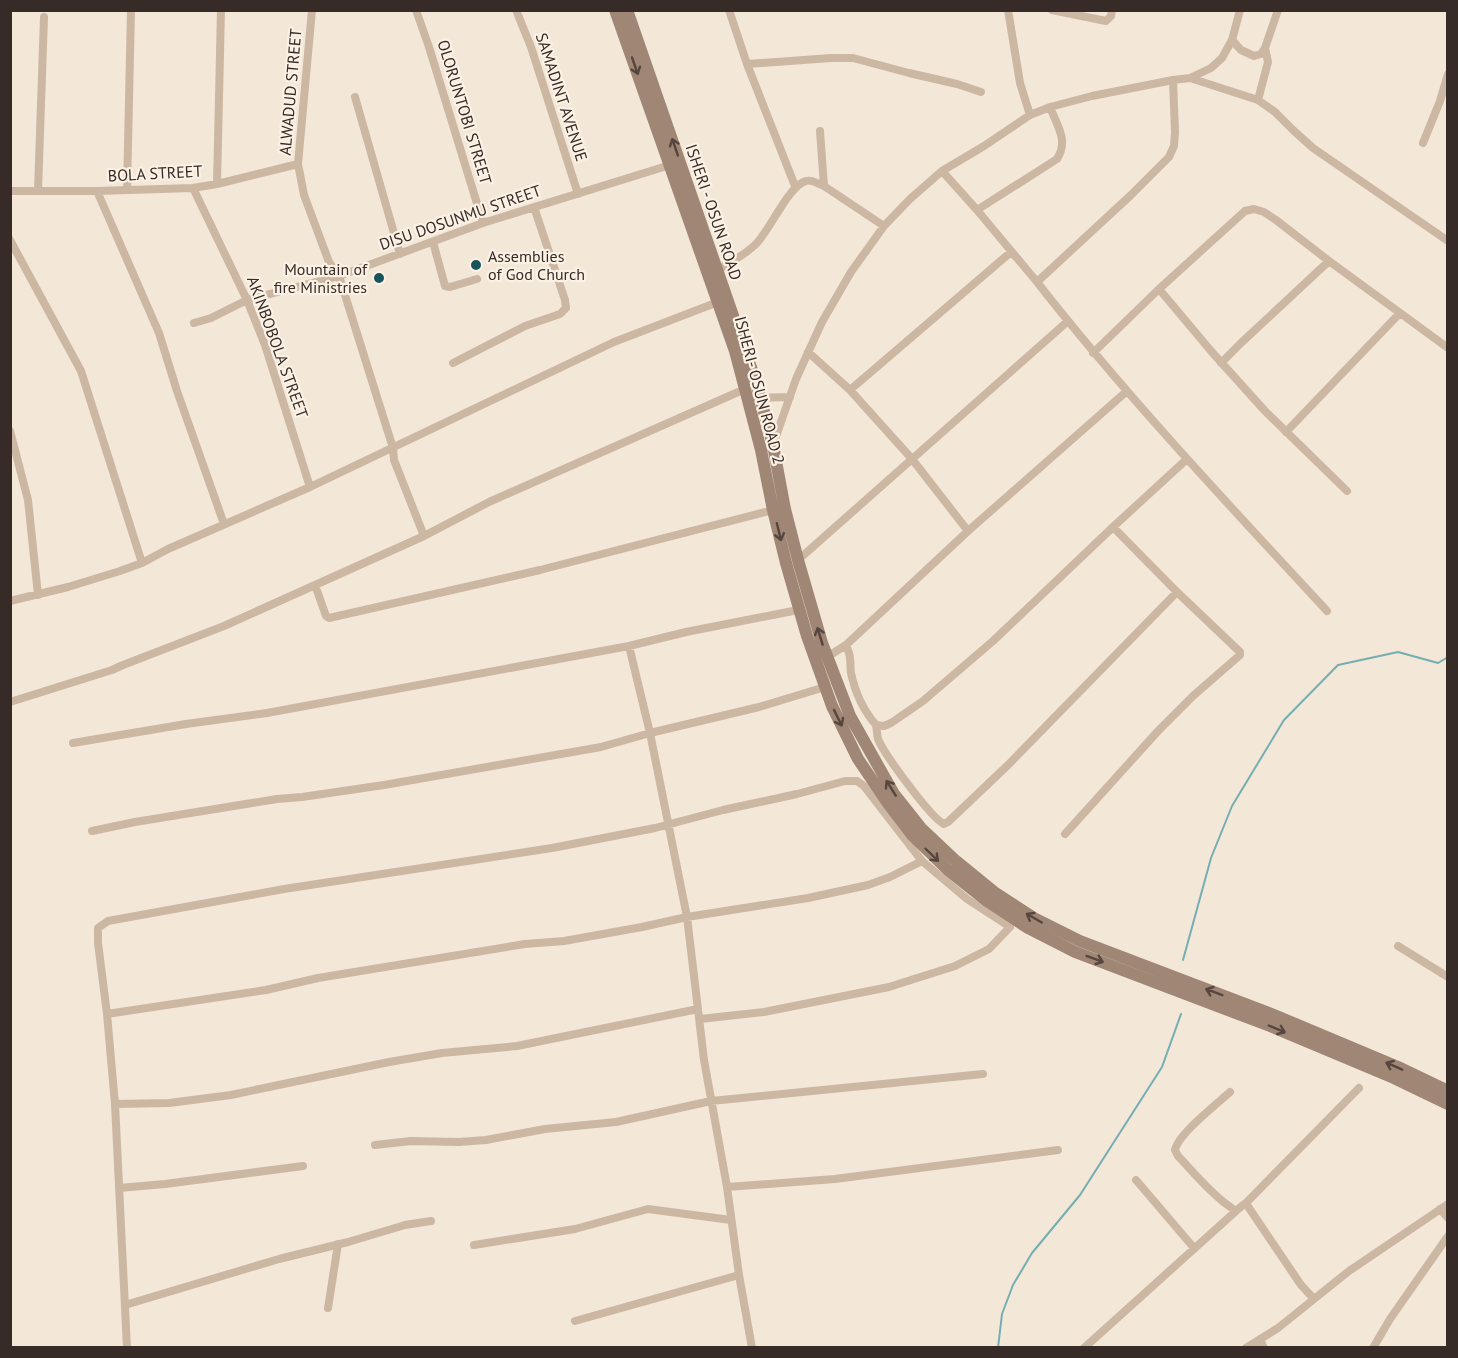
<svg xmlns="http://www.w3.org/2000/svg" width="1458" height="1358" font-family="'PT Sans',sans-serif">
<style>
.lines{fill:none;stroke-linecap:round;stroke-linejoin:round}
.stream{stroke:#75aeb2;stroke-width:2}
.minor{stroke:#ccb7a3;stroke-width:8}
.secondary{stroke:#a08674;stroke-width:12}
.oneway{stroke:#56463d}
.poi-dot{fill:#18545b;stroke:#fbf1e4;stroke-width:2}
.labels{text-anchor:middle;stroke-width:4.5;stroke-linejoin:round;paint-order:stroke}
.street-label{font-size:16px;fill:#362b26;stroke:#fbf1e4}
.poi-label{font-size:16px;fill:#362b26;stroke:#fbf1e4;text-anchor:start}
</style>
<rect width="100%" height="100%" fill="#f3e7d8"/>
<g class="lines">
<path class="stream" d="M1183,960L1211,858L1232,806L1284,720L1338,665L1398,652L1438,663L1448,657
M998,1348L1002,1314L1013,1285L1032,1253L1080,1195L1162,1067L1181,1014"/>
<path class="minor" d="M312,10L298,164L304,195L329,262L339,276L393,448L394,460L424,536
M416,10L429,47L483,223
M516,10L531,47L578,194
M729,10L747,64L795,186
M1008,10L1020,83L1030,115
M1052,10L1106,21L1111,16L1112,10
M1232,40L1241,50L1254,56L1261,54L1265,48L1278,10
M747,64L831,58H853L909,73L957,84L981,92
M1190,78L1258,100L1275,112L1293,130L1313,148L1448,241
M1173,80L1175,132L1174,146L1169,157L1131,195L1037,282C1127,397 1228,504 1327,611
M355,97L400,254
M1258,100L1268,62L1265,48
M820,131L824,186
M1423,143L1440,101L1448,74
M942,171L977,210L1037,282
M217,184L221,10
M193,188L247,300L265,345L310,487
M127,190L131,10
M10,191H97L193,188L217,184L298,164
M38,191L44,17
M97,191L159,333L177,391L224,524
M977,210L1057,159C1069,140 1057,126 1050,107
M10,240L81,371L142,563
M433,242L445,286L450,287L477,279
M717,271C730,262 745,255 756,244C770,230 789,185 806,181C812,179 818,184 824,186L884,226
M1159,289L1211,351L1265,411L1347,491
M194,323L211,318L247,300L339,276L483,223L670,165
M808,352L850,390L912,459L968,531
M1093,353L1159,289L1245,211L1254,209L1264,212L1276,220L1329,261L1448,348
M453,363L525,326L560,314L566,308L565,300L534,207
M1221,363L1241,343L1329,261
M850,390L1011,252
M748,398L790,397
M10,431L28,500L38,595
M1286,432L1400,313
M761,450L773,445L796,379L822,322L851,272L884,226L910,199L942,171L984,146L1030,115L1050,107L1092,96L1173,80L1190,78L1211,68L1222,58L1232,40L1240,10
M798,560L1068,321
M315,585L326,616L329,618L540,570L773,510
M10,601L68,587L120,571L142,563L168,549L310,487L614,342L718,302
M846,645C848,650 850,654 850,659C851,664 850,668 851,673C855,692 864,711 876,725L884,726L891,723L923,701L993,641L1113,527L1187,459
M629,646L650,733L687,917L704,1060L727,1187L739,1275L752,1348
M827,657L846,645L968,531L1127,391
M10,702L112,670L123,665L224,626L424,536L489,502L745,389
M876,725C877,730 877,735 878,739C884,754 931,818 944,824L948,822L1008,765L1177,592
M73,743L186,724L267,713L629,646L686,632L798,610
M92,831L135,822L277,799L302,797L384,785L601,747L650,733L759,707L825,687
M1065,834L1158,731L1193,696L1240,655V652L1177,592L1113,527
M1398,946L1448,977
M107,1014L266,990L318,978L525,944L564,941L642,927L687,917L808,898L868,885L890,877L922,861
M1230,1092C1217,1104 1178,1134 1175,1150L1178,1156C1196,1175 1213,1196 1236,1211L1243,1205H1247L1301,1285L1314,1299
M115,1104L169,1103L231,1095L389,1062L442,1053L517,1046L698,1009
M375,1145L411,1141L459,1142L486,1140L545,1129L616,1122L711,1101L983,1074
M1136,1180L1194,1248
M727,1187L835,1179L1058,1150
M119,1188L165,1184L303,1166
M1245,1204L1359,1088
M1440,1209L1448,1218
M474,1245L575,1229L648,1209L731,1220
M125,1305L279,1259L348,1242L405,1225L431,1221
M328,1308L338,1244
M575,1321L739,1275
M1260,1339L1264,1348
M127,1348L115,1104L107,1014L98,943V928L108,921L284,889L552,848L655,828L723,810L797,794L845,781H857L864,786L922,861L967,899L1010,927L989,949L955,966L889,987L764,1012L700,1019
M1084,1348L1236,1211
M1246,1348L1278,1328L1349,1271L1448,1204
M1373,1348L1390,1319L1448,1236"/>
<path class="secondary" d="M615,10L735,351L761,450L773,510L786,563L807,636L832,706L858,759L887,802L913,836L948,870L987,901L1028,928L1075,952L1270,1026L1394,1078L1448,1104
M627,10L756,382L773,445L785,509L798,560L822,643L850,716L894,794L921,828L956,861L994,892L1034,918L1080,941L1274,1015L1398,1067L1448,1091"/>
</g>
<defs><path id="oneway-shaft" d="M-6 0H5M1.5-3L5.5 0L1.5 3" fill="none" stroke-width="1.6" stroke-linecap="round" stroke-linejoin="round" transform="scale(1.5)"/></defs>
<g class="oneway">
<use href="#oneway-shaft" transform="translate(635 66) rotate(71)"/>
<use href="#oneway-shaft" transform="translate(675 147) rotate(-109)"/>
<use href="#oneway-shaft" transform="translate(779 532) rotate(76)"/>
<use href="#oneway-shaft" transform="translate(820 636) rotate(-107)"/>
<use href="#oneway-shaft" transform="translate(838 718) rotate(64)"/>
<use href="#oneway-shaft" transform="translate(891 788) rotate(-122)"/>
<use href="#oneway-shaft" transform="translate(932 855) rotate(44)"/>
<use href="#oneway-shaft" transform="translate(1034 918) rotate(-150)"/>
<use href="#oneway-shaft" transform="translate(1095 959) rotate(20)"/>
<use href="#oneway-shaft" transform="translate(1214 992) rotate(-159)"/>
<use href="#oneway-shaft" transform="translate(1277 1029) rotate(23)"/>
<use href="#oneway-shaft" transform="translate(1394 1066) rotate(-156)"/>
</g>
<g class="poi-dot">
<circle cx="476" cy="265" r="6"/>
<circle cx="379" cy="278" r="6"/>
</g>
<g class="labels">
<g class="street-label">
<text transform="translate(290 92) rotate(-85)" y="6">ALWADUD STREET</text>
<text transform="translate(562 97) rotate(72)" y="6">SAMADINT AVENUE</text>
<text transform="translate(465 112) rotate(73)" y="6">OLORUNTOBI STREET</text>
<text transform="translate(155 173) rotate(-3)" y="6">BOLA STREET</text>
<text transform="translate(714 212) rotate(71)" y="6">ISHERI - OSUN ROAD</text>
<text transform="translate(460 217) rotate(-19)" y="6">DISU DOSUNMU STREET</text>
<text transform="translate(278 347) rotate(70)" y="6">AKINBOBOLA STREET</text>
<text transform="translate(760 390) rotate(75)" y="6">ISHERI- OSUN ROAD 2</text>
</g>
<g class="poi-label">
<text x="488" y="262">Assemblies<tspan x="488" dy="18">of God Church</tspan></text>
<text x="367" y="275" text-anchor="end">Mountain of<tspan x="367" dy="18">fire Ministries</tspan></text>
</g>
</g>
<rect width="1458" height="1358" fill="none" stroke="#362b26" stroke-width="24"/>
</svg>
